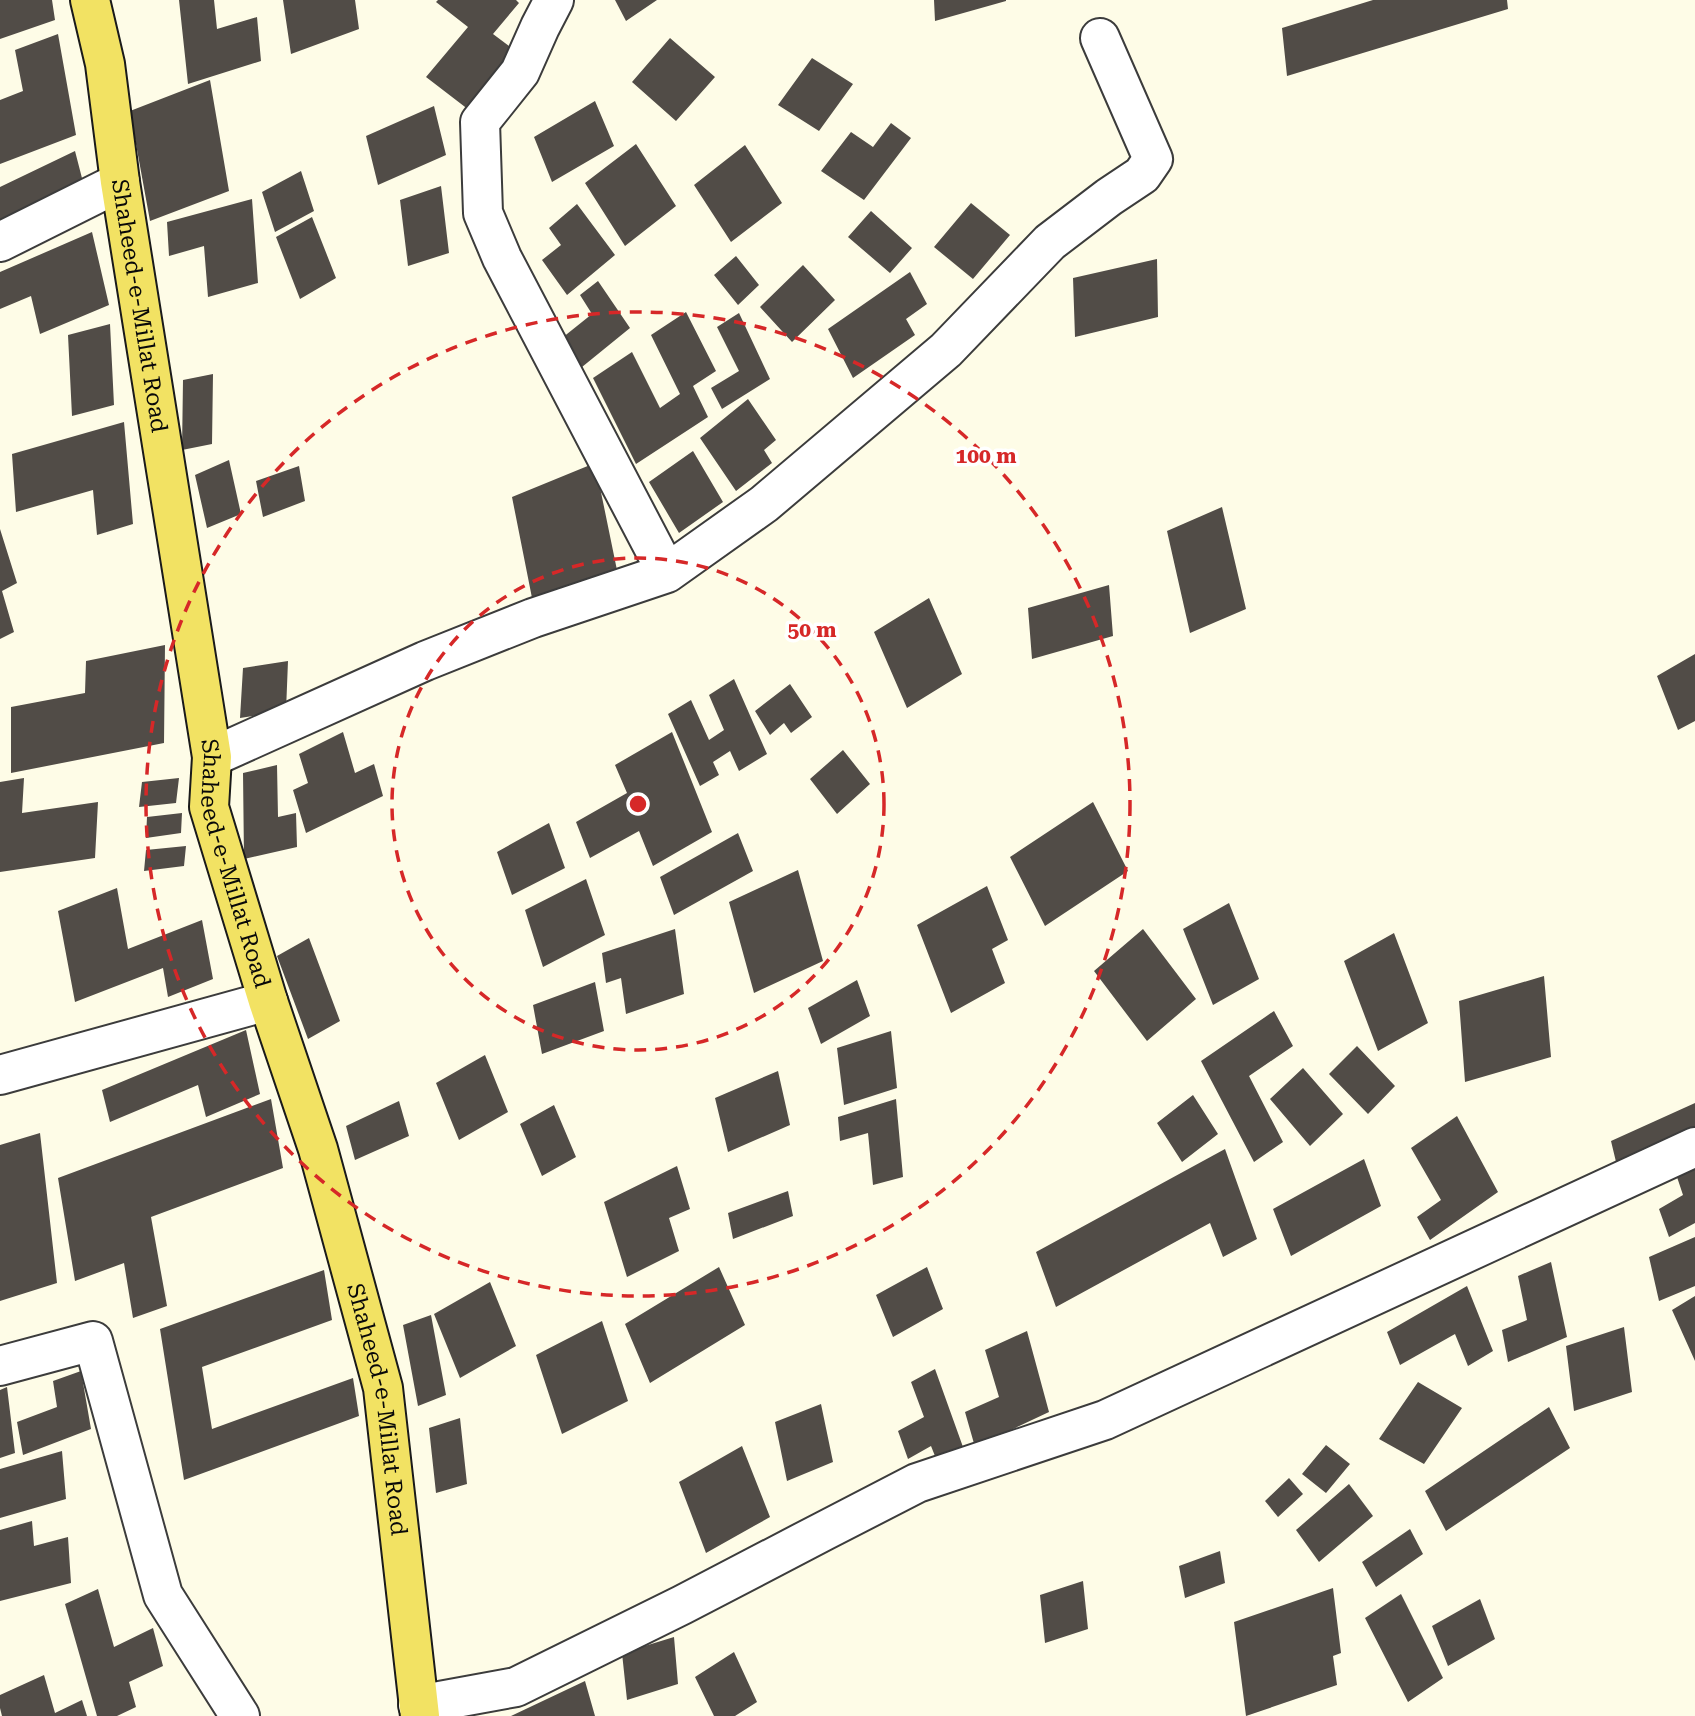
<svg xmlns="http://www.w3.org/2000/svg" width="1695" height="1716" font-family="'Roboto Serif',serif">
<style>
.building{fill:#514c47}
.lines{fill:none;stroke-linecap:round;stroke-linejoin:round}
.minor-casing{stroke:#3c3c3c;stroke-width:42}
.major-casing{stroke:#1a1a1a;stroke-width:42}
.minor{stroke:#fff;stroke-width:38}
.major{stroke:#f2e263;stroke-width:38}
.ring{fill:none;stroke:#d62828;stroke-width:3.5;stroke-dasharray:12 9}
.labels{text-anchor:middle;stroke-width:7;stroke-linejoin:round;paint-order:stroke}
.street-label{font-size:23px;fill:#090909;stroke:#fff}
.centre{fill:#d62828;stroke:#fff;stroke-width:3.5}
.ring-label{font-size:21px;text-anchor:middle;font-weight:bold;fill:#d62828;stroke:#fff;stroke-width:7;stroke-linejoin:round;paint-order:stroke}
</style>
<rect width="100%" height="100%" fill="#fefce7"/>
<path class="building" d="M0,0H52L55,20L0,39Z
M179,0H214L217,29L257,17L261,61L188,84Z
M283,0H355L359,29L291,54Z
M438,0H516L519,3L493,34L517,52L469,110L426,77L468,27L436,2Z
M615,0H657L626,21Z
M934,0H1006V1L935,21Z
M1373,0H1507L1508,9L1287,76L1282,28Z
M58,34L76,135L0,164V100L23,91L15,50Z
M670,38L715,77L676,121L632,82Z
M812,58L853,84L819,131L778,105Z
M210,80L229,191L150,221L130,111Z
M595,101L614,146L552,182L534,137Z
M434,106L446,155L378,185L366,136Z
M891,123L911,138L864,200L821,171L851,132L873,147Z
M636,144L676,206L625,246L585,183Z
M745,145L782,203L731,242L694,185Z
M75,151L83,182L0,222V187Z
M301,171L314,211L275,232L262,192Z
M441,186L449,253L408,266L400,200Z
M252,199L258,283L208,297L204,246L169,256L167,222Z
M971,203L1010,235L973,279L934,247Z
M577,204L615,255L567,295L542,260L561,245L549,228Z
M871,211L912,248L890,273L848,237Z
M312,217L336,278L300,299L276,237Z
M92,232L109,305L40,334L31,296L0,309V272Z
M736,256L759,285L738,305L714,275Z
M1157,259L1158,317L1075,337L1073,278Z
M803,265L835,300L792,342L760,307Z
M910,272L927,304L906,319L915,335L853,378L828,329Z
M598,281L630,328L582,367L562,338L592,314L580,295Z
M686,312L716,371L693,386L708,417L636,464L593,378L632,352L660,408L680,394L651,335Z
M739,313L770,379L722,409L711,388L739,371L717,327Z
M110,324L114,405L72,416L68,335Z
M213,374L212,444L182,450L183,380Z
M748,399L776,440L764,450L772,463L736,491L700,438Z
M124,422L133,524L97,535L93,490L16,512L12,454Z
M693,451L723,502L679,533L649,482Z
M229,460L241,514L207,528L195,475Z
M595,463L618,575L534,608L512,497Z
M299,466L305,501L263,517L256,481Z
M1222,507L1246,609L1190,633L1167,531Z
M0,529L17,583L2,591L14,632L0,639Z
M1109,585L1113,636L1032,659L1028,608Z
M929,598L962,674L907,708L874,632Z
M165,645L164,743L11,773V707L85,693L86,661Z
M1695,654V721L1678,730L1657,676Z
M288,661L286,711L240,718L243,668Z
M734,679L767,754L739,771L730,751L713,762L719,775L700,786L668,714L691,700L709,740L724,730L709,695Z
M790,684L812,717L791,733L784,723L770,735L755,711Z
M343,732L355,773L374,764L383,796L306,833L293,790L308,783L299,754Z
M672,732L712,832L653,866L639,831L590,858L576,822L627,793L615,765Z
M843,750L870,784L837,814L810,779Z
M277,765L278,817L296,813L297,847L244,859L243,773Z
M24,778L22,813L98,802L95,858L0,872V782Z
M179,778L176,803L139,807L142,782Z
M1093,802L1128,871L1045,926L1010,857Z
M182,813L181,833L146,838L147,817Z
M549,823L565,868L512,895L497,852Z
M738,833L753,871L674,915L660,877Z
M186,846L184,866L144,871L146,850Z
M798,870L823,961L754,993L729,902Z
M586,879L605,935L543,967L525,910Z
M987,886L1008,940L992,949L1005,983L951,1013L917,925Z
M117,888L128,949L202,920L213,979L168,997L163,968L75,1002L58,911Z
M1229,903L1259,979L1213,1005L1183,929Z
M675,929L684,994L626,1014L621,978L606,983L602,953Z
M1143,929L1196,999L1147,1041L1094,971Z
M1394,933L1428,1023L1378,1051L1344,961Z
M309,938L340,1021L308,1039L277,956Z
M1544,976L1551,1057L1465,1082L1459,1001Z
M857,980L870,1016L821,1044L808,1008Z
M595,982L604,1031L542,1054L533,1005Z
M1274,1011L1293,1046L1249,1076L1283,1142L1254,1162L1201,1061Z
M246,1030L260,1094L206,1117L198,1085L110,1122L102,1090Z
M891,1031L897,1088L844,1105L837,1048Z
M1357,1046L1395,1086L1368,1114L1329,1074Z
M485,1055L508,1112L459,1140L436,1083Z
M1303,1068L1343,1114L1310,1146L1270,1099Z
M778,1071L790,1125L728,1152L715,1098Z
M1193,1095L1218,1134L1182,1162L1157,1123Z
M271,1099L283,1168L151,1217L167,1306L133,1318L124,1263L75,1281L58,1178Z
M896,1099L903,1177L873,1185L868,1133L840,1141L838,1117Z
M399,1101L409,1136L355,1160L346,1126Z
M1695,1103V1131L1617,1166L1611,1141Z
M554,1105L576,1157L542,1176L520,1124Z
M1457,1116L1498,1192L1430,1240L1417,1217L1441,1200L1411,1148Z
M40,1133L57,1283L0,1301V1145Z
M1225,1149L1257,1239L1223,1257L1210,1223L1056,1307L1036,1252Z
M1364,1159L1381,1206L1291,1256L1273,1209Z
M1695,1160V1223L1669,1237L1659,1209L1683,1195L1675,1171Z
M677,1166L690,1209L669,1218L679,1251L627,1277L604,1202Z
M788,1191L793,1216L733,1239L728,1213Z
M1695,1237V1286L1659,1301L1649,1257Z
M1551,1262L1567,1337L1508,1362L1502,1330L1527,1320L1518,1276Z
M719,1267L745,1325L650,1383L625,1324Z
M927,1267L943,1309L893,1337L876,1295Z
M324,1270L332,1320L202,1367L212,1429L353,1378L359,1416L184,1480L160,1329Z
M490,1282L516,1346L460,1378L434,1314Z
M1467,1286L1493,1351L1468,1366L1455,1334L1400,1365L1387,1332Z
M1695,1296V1361L1672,1310Z
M431,1315L446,1395L418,1406L403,1325Z
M602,1321L628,1401L562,1434L536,1355Z
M1624,1327L1632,1392L1574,1411L1566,1346Z
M1027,1331L1049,1412L975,1447L965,1412L999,1397L985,1350Z
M935,1369L963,1447L937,1461L931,1446L908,1459L898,1431L924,1417L911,1382Z
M81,1371L91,1429L23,1455L17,1422L57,1407L53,1381Z
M1418,1382L1462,1408L1424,1464L1379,1439Z
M7,1387L15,1453L0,1458V1390Z
M821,1404L833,1462L787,1481L775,1422Z
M1549,1407L1570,1448L1446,1531L1425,1491Z
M460,1418L467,1484L436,1493L429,1428Z
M1326,1445L1350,1464L1326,1493L1302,1474Z
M742,1446L770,1517L706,1553L679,1482Z
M62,1451L66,1499L0,1518V1469Z
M1289,1478L1303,1494L1278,1517L1265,1501Z
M1349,1484L1373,1516L1319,1562L1296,1530Z
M32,1521L34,1546L68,1537L71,1583L0,1601V1530Z
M1410,1529L1423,1554L1376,1587L1362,1562Z
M1220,1551L1225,1583L1185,1598L1179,1566Z
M1083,1581L1088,1629L1045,1643L1040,1595Z
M1333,1588L1341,1653L1333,1656L1337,1685L1246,1716L1234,1622Z
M98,1589L114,1647L153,1628L163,1666L129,1682L136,1707L117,1716H97L65,1604Z
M1401,1594L1443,1678L1408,1702L1365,1618Z
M1480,1599L1495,1639L1448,1666L1432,1626Z
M674,1637L678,1684L627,1700L622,1653Z
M734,1652L757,1702L735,1716H714L695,1677Z
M44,1675L55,1713L82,1700L87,1716H2L0,1708V1695Z
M585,1681L595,1716H511Z"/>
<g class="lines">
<g class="minor-casing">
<path id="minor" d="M554,0L540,27L520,72L480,122L483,213L502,258L667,573
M0,242L120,182
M212,757L425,661L533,618L667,573L764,504L946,350L1050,242L1109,197L1142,175L1153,159L1100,38
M0,1075L268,1001
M0,1366L93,1341L163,1595L240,1716
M418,1705L516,1687L682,1605L824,1531L917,1483L1105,1420L1695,1147"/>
</g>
<g class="major-casing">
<g id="major">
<path id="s1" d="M90,0L105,64L120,182L212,757L209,807L268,1001L318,1149L383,1388L420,1716"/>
</g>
</g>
<use href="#minor" class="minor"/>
<use href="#major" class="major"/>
</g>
<g class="ring">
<circle cx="638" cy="804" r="246"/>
<circle cx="638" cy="804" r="492"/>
</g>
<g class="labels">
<g class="street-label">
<text dy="8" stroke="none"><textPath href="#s1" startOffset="310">Shaheed-e-Millat Road</textPath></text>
<text dy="8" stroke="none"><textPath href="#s1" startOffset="877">Shaheed-e-Millat Road</textPath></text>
<text dy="8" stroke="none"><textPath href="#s1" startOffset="1444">Shaheed-e-Millat Road</textPath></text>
</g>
</g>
<circle cx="638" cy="804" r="10" class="centre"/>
<g class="ring-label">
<text x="986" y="463">100 m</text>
<text x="812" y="637">50 m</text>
</g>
</svg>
